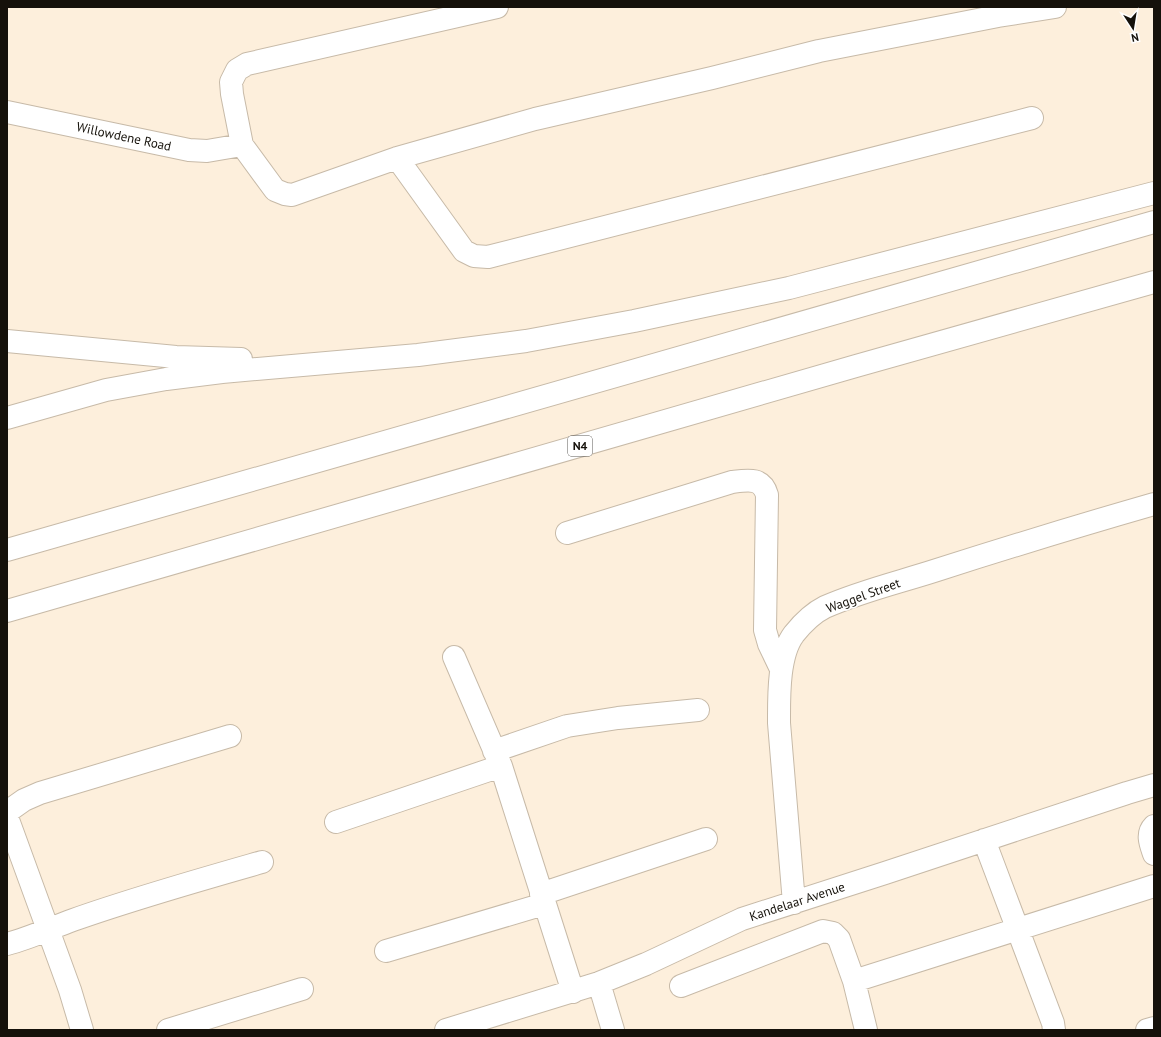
<svg xmlns="http://www.w3.org/2000/svg" width="1161" height="1037" font-family="'PT Sans',sans-serif">
<style>
.lines{fill:none;stroke-linecap:round;stroke-linejoin:round}
.minor-casing{stroke:#c7baa8;stroke-width:24}
.highway-casing{stroke:#c7baa8;stroke-width:24}
.minor{stroke:#fff;stroke-width:22}
.highway{stroke:#fff;stroke-width:22}
.labels{text-anchor:middle;stroke-width:3.5;stroke-linejoin:round;paint-order:stroke}
.shield{fill:#fff;stroke:#5b5854;stroke-width:1}
.shield-label{font-size:12px;font-weight:bold;fill:#15110a}
.street-label{font-size:13px;fill:#15110a;stroke:#fff}
</style>
<rect width="100%" height="100%" fill="#fdefdc"/>
<g class="lines">
<g class="minor-casing">
<path id="minor" d="M497,7L247,64L237,70L231,82L232,94L242,145L275,190L285,194L292,195L397,158L535,119L712,78L819,51L998,16L1055,7
M7,112L189,150L207,151L242,145
M397,158L464,251L474,256L488,257L1032,118
M567,533L732,482C748,480 762,477 767,495L765,630L769,644L781,669
M454,657L501,766L573,992
M494,751L567,726L618,718L698,710
M7,812L24,800L40,793L230,736
M7,817L70,990L82,1030
M336,822L501,766
M1154,826C1146,834 1151,845 1154,854
M984,840L1053,1023L1054,1030
M541,894L706,839
M794,903L779,723C779,697 778,655 794,634C802,624 813,613 825,607C861,591 900,582 937,570C1009,547 1081,525 1154,504
M7,944C30,938 51,928 73,920C135,898 199,880 262,862
M386,951L544,904
M854,981L866,1030
M599,983L613,1030
M681,986L823,931L833,933L839,939L854,981L1154,886
M168,1030L302,989
M446,1030L599,983L646,964L742,919L885,873L1127,793L1154,785
M1147,1030L1154,1028"/>
</g>
<g class="highway-casing">
<path id="highway" d="M7,341L176,357L241,359
M7,418L106,390L166,379L222,372L418,355L526,341L634,321L789,288L1154,193
M7,550L1154,222
M7,611L856,366L1154,282"/>
</g>
<use href="#minor" class="minor"/>
<use href="#highway" class="highway"/>
</g>
<g class="labels">
<rect class="shield" x="568" y="436" width="24" height="20" rx="3"/>
<g class="shield-label">
<text x="580" y="450">N4</text>
</g>
<g class="street-label">
<text transform="translate(124 136) rotate(12)" y="5">Willowdene Road</text>
<text transform="translate(863 595) rotate(-20)" y="5">Waggel Street</text>
<text transform="translate(797 901) rotate(-18)" y="5">Kandelaar Avenue</text>
</g>
</g>
<rect width="1161" height="1037" fill="none" stroke="#15110a" stroke-width="16"/>
<g transform="translate(1133 28) rotate(168)" stroke="#ffffff" stroke-width="3" paint-order="stroke">
<path d="M0-3L7 15L0 10L-7 15Z" fill="#15110a"/>
<text y="-6" font-size="11" font-weight="bold" text-anchor="middle" fill="#15110a">N</text>
</g>
</svg>
